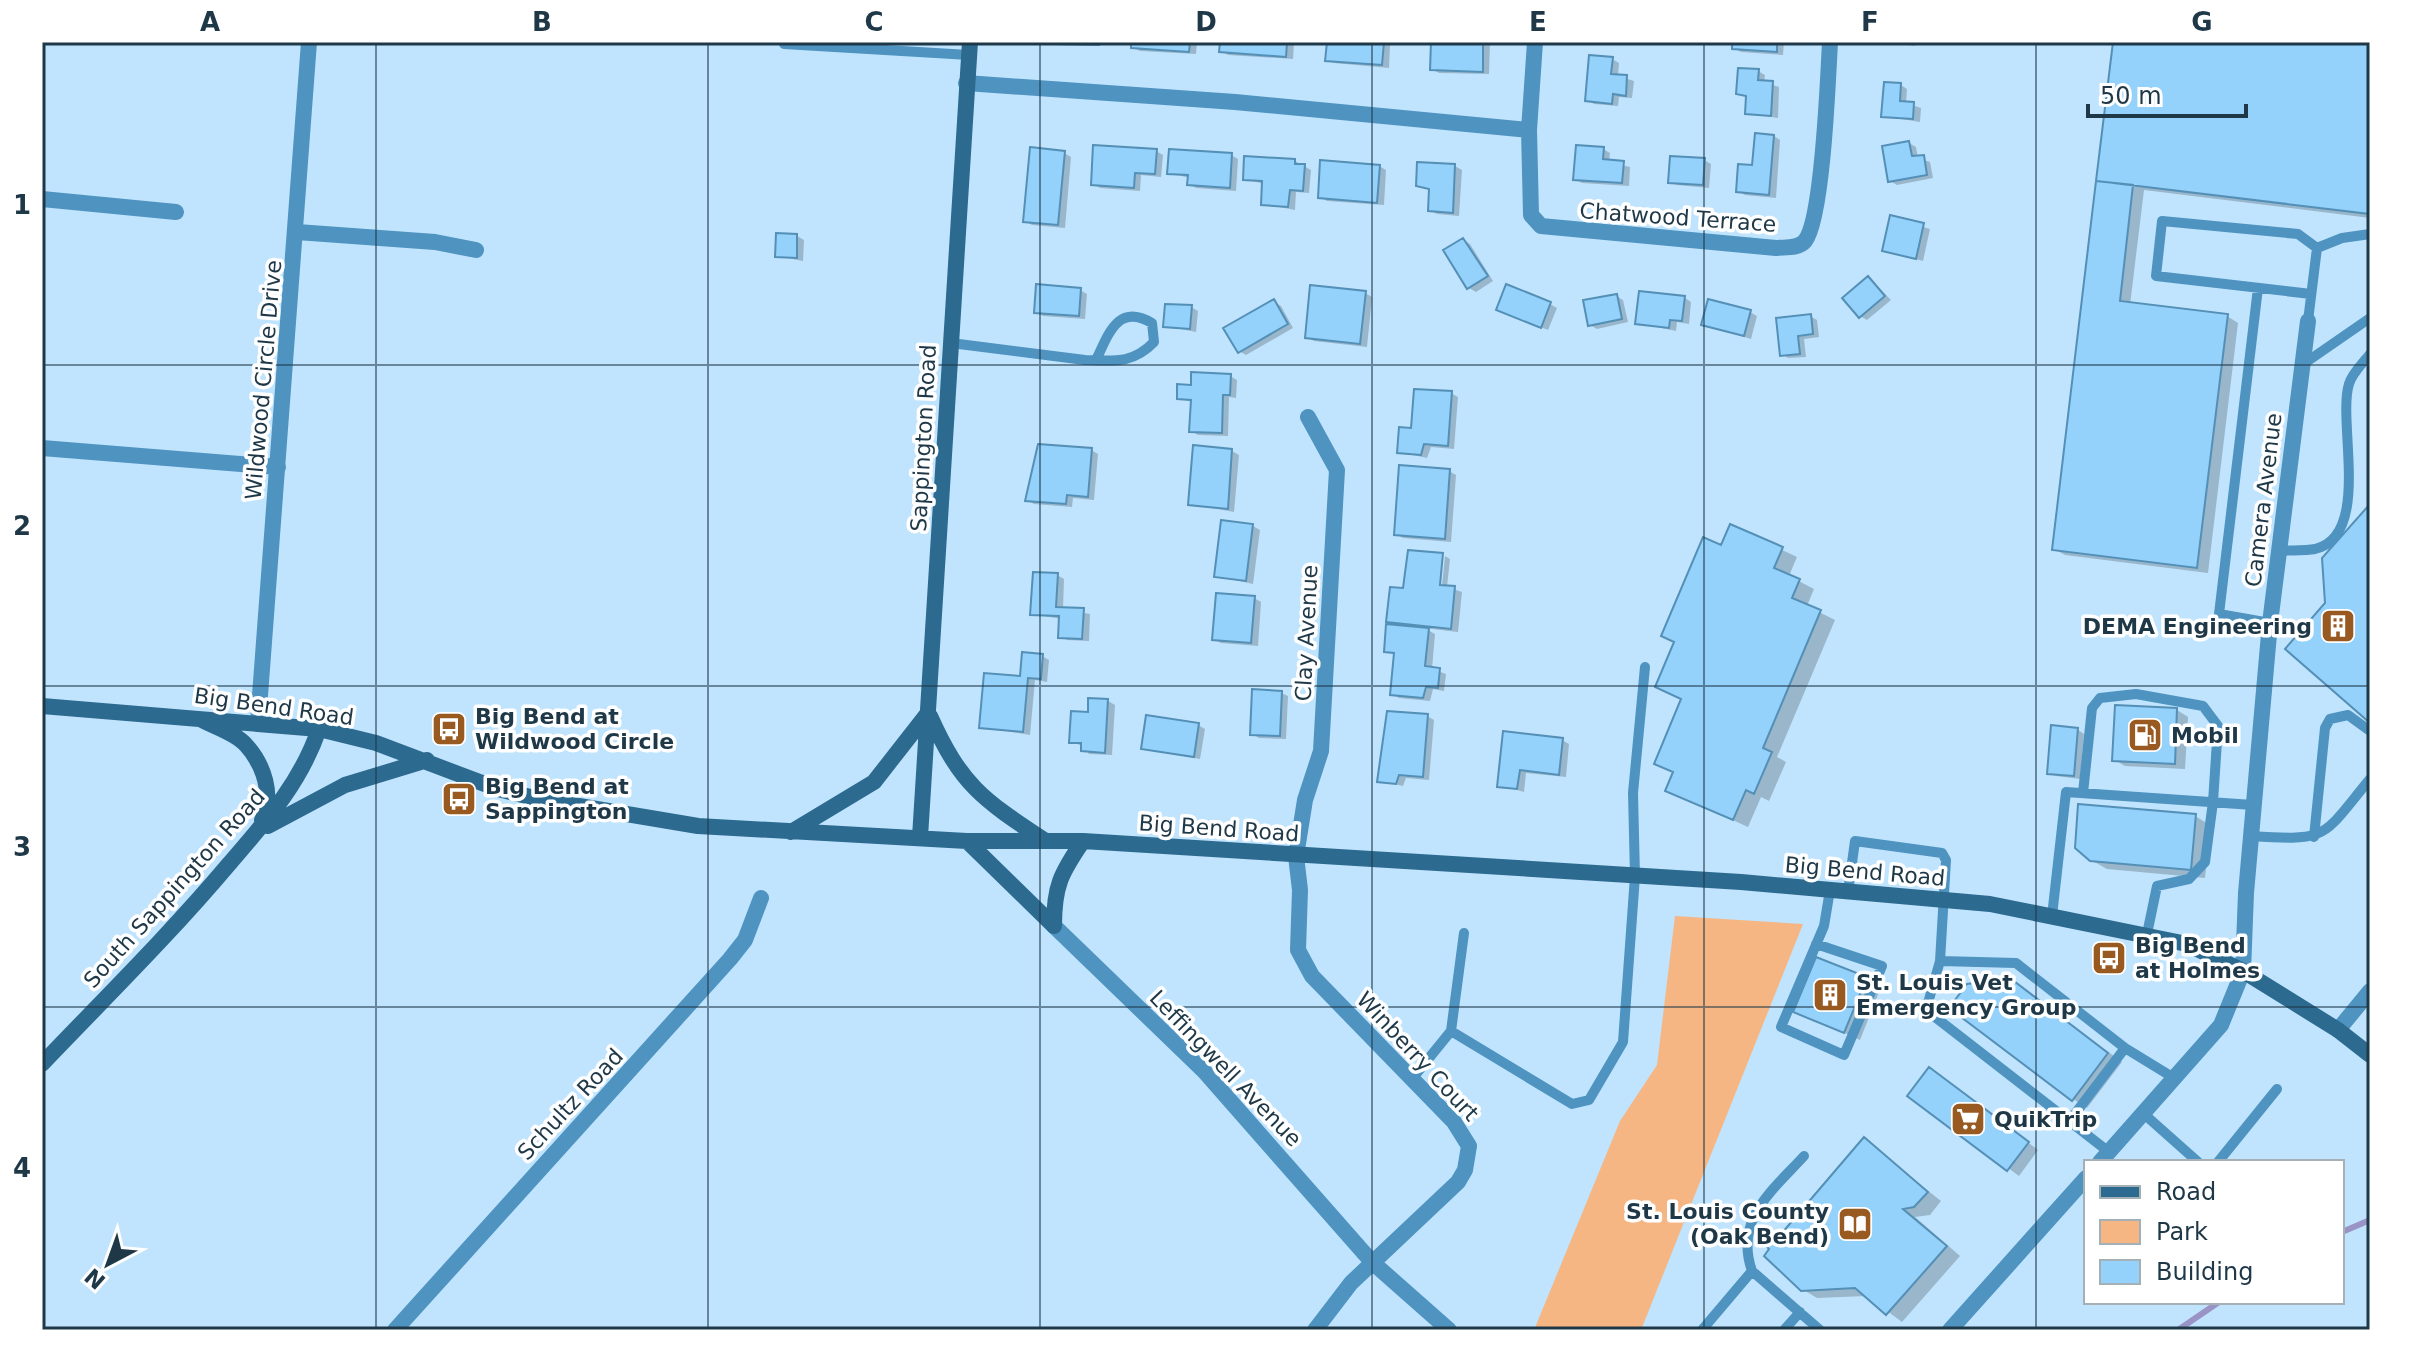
<svg xmlns="http://www.w3.org/2000/svg" width="2412" height="1372" font-family="'DejaVu Sans',sans-serif">
<style>
.green{fill:#f5b683}
.shadow{fill:#0003}
.lines{fill:none;stroke-linecap:round;stroke-linejoin:round}
.stream{stroke:#9a93c5;stroke-width:6}
.building{fill:#94d1fb;stroke:#548fb6;stroke-width:2}
.lane{stroke:#4f93c0;stroke-width:10}
.street{stroke:#4f93c0;stroke-width:16}
.secondary{stroke:#2d6a90;stroke-width:16}
.grid{fill:none;stroke:#1f3848;stroke-width:2;stroke-opacity:0.55}
.labels{text-anchor:middle;stroke-width:7;stroke-linejoin:round;paint-order:stroke}
.street-label{font-size:22px;fill:#1f3848;stroke:#fff}
.poi-label{font-size:22px;font-weight:bold;fill:#1f3848;stroke:#fff;text-anchor:start}
.neatline{fill:none;stroke:#1f3848;stroke-width:3}
.grid-label{font-size:26px;text-anchor:middle;font-weight:bold;fill:#1f3848}
</style>
<rect width="100%" height="100%" fill="#c0e4fe"/>
<path class="green" d="M1675,916L1803,924L1641,1330H1534L1620,1121L1657,1065Z"/>
<path class="shadow" d="M1133,42H1197L1196,54L1140,51L1133,47Z
M1222,42H1294L1293,59L1228,55L1222,51Z
M1329,42H1386L1390,45L1389,68L1334,63L1328,60Z
M1463,42H1490L1489,74L1439,73L1432,69Z
M1734,42H1784L1783,55L1741,52L1734,48Z
M1888,42H1915V46Z
M2115,42H2370V218L2144,190L2130,305L2227,316L2238,323L2208,573L2065,555L2054,549Z
M1612,59L1619,63L1618,76L1634,81L1632,98L1619,97L1618,106L1594,104L1587,100Z
M1758,71L1765,75L1764,82L1779,87L1778,118L1747,113L1748,98L1738,93Z
M1901,85L1907,89L1906,103L1921,108L1920,122L1883,116Z
M1774,136L1780,140L1776,198L1745,195L1738,191Z
M1909,143L1916,147L1918,158L1930,162L1933,178L1897,185L1890,181Z
M1603,149L1610,153L1609,162L1630,167L1629,186L1582,183L1575,179Z
M1156,151L1163,155L1161,177L1141,175L1140,191L1100,188L1093,184Z
M1064,153L1071,157L1065,228L1032,225L1025,221Z
M1231,155L1238,159L1236,191L1196,188L1189,184L1190,178L1169,173Z
M1704,160L1711,164L1709,188L1677,185L1670,181Z
M1295,161L1311,170L1309,193L1296,192L1295,210L1263,204L1264,184L1245,179Z
M1379,166L1386,170L1384,205L1327,201L1320,197Z
M1455,166L1462,170L1459,216L1437,214L1430,210L1431,190L1418,185Z
M1892,218L1930,229L1923,261L1884,250Z
M797,236L804,240L803,261L777,256Z
M1463,240L1470,244L1493,281L1476,292L1469,288Z
M1869,278L1891,300L1867,320L1860,316Z
M1080,290L1087,294L1085,319L1043,316L1036,312Z
M1365,293L1372,297L1367,347L1314,341L1307,337Z
M1616,296L1623,300L1628,322L1597,329L1590,325Z
M1685,298L1691,302L1689,324L1677,322L1676,331L1637,323Z
M1274,302L1281,306L1293,328L1246,355L1239,351Z
M1550,304L1557,308L1548,330L1505,313Z
M1191,307L1198,311L1196,332L1165,326Z
M1750,312L1757,316L1751,339L1703,324Z
M1810,316L1817,320L1819,337L1804,339L1806,357L1788,358L1782,354Z
M1230,376L1237,380L1236,398L1229,397L1228,436L1198,435L1191,431L1192,402L1179,398L1193,387Z
M1451,393L1458,397L1454,449L1431,447L1427,458L1399,452L1413,430Z
M1091,450L1098,454L1094,500L1073,498L1072,507L1034,504L1027,500Z
M1232,451L1239,455L1234,512L1190,504Z
M1449,471L1456,475L1451,542L1403,538L1396,534Z
M1253,526L1260,530L1253,584L1216,576Z
M1731,526L1797,557L1789,576L1814,589L1807,606L1835,620L1777,757L1786,762L1769,801L1761,797L1748,827L1667,790L1675,773L1656,763L1683,700L1657,686Z
M1445,556L1450,559L1447,587L1462,592L1458,632L1424,628L1435,634L1432,669L1446,674L1444,691L1433,689L1430,701L1399,698L1392,694L1396,655L1386,651L1400,627L1388,621L1441,595Z
M1057,575L1064,579L1063,609L1090,614L1089,641L1067,640L1060,636L1061,619L1033,614Z
M1254,598L1261,602L1258,646L1221,643L1214,639Z
M1042,656L1049,660L1047,682L1035,680L1030,735L981,727Z
M1281,693L1288,696L1286,739L1259,738L1252,734Z
M1108,701L1115,705L1112,755L1089,754L1083,746L1071,742L1089,714Z
M2177,710L2188,717L2185,769L2125,766L2115,760Z
M1427,716L1434,720L1429,780L1406,778L1403,786L1379,781L1381,751H1387Z
M1198,725L1205,729L1200,759L1143,748Z
M2078,730L2084,734L2080,779L2056,776L2049,772Z
M1505,734L1562,740L1569,744L1566,777L1526,773L1524,792L1500,785Z
M2195,816L2210,825L2205,878L2107,869L2091,860Z
M1817,959L1881,987L1860,1040L1796,1011Z
M2010,980L2122,1062L2087,1108L2073,1099Z
M1940,1076L2038,1150L2019,1176L1910,1095Z
M1864,1140L1941,1201L1930,1215L1915,1217L1960,1256L1902,1322L1867,1296L1817,1298L1802,1289L1777,1242Z"/>
<g class="lines">
<path class="stream" d="M2342,1232L2370,1220
M2178,1330L2219,1302"/>
</g>
<path class="building" d="M1052,42H1100L1099,45L1052,44Z
M1131,42H1190L1189,52L1131,48Z
M1220,42H1287L1286,57L1219,52Z
M1327,42H1384L1382,65L1325,61Z
M1431,42H1483V72L1430,70Z
M1732,42H1777V52L1732,49Z
M2113,42H2370V214L2096,181Z
M1589,55L1613,57L1611,74L1627,75L1626,96L1613,94L1612,104L1585,101Z
M1738,68L1759,69L1758,80L1773,81L1771,116L1745,114L1746,96L1736,94Z
M1884,82L1901,83L1900,101L1914,102L1913,119L1881,117Z
M1755,133L1774,135L1769,195L1736,192L1738,164L1752,165Z
M1909,141L1912,156L1924,155L1927,175L1888,182L1882,146Z
M1093,145L1157,149L1155,174L1135,173L1134,188L1091,185Z
M1576,145L1604,147L1603,159L1624,161L1622,183L1573,180Z
M1030,147L1065,151L1058,225L1023,222Z
M1169,149L1232,153L1230,188L1187,185L1188,175L1167,174Z
M1244,156L1295,159V164H1305L1303,191L1290,190L1288,207L1261,205L1262,181L1243,180Z
M1670,156L1705,158L1703,185L1668,183Z
M1320,160L1380,165L1377,203L1318,198Z
M1417,162L1455,164L1453,213L1428,211L1429,189L1416,186Z
M2096,181L2133,185L2120,301L2228,314L2197,568L2052,550Z
M1890,215L1924,223L1916,259L1882,251Z
M776,233L797,234V258L775,257Z
M1463,238L1488,276L1467,289L1443,250Z
M1868,276L1885,296L1859,318L1842,298Z
M1036,284L1081,288L1079,316L1034,313Z
M1506,284L1551,302L1541,328L1496,310Z
M1310,285L1366,291L1360,344L1305,338Z
M1639,291L1685,296L1682,321L1670,320L1669,328L1635,324Z
M1617,294L1622,319L1588,326L1583,300Z
M1274,299L1288,324L1238,353L1223,328Z
M1708,299L1751,310L1744,336L1701,325Z
M1165,304L1192,305L1190,329L1163,327Z
M1811,314L1813,334L1798,336L1800,354L1780,356L1776,318Z
M1191,372L1231,374L1230,395H1223L1222,433L1189,432L1191,400L1177,399V384L1191,385Z
M1414,389L1452,391L1448,446L1424,444L1421,455L1397,453L1399,427L1411,428Z
M1038,444L1092,448L1088,497L1067,495L1066,504L1025,501Z
M1193,445L1232,449L1228,509L1188,505Z
M1399,465L1450,469L1445,539L1394,535Z
M2370,504V723L2285,649L2325,603L2322,558Z
M1221,520L1253,524L1246,581L1214,577Z
M1730,524L1783,547L1774,568L1800,579L1792,598L1821,610L1763,748L1772,752L1754,794L1746,790L1733,820L1665,791L1673,772L1654,764L1681,699L1655,687L1674,642L1661,636L1703,537L1721,545Z
M1408,550L1443,553L1440,585L1455,586L1451,629L1386,622L1390,587L1403,588Z
M1033,572L1058,573L1056,607L1084,608L1082,639L1058,638L1059,616L1030,615Z
M1216,593L1255,596L1251,643L1212,640Z
M1386,624L1429,628L1425,666L1440,668L1438,688L1426,687L1423,698L1390,695L1394,653L1384,652Z
M1022,652L1043,654L1041,679L1028,678L1023,732L979,728L984,673L1020,676Z
M1252,689L1282,691L1280,736L1250,735Z
M1088,698L1108,699L1105,753L1081,751V743H1069L1071,711L1088,712Z
M2115,705L2177,708L2175,764L2112,761Z
M1387,711L1428,714L1423,777L1399,775L1396,784L1377,782Z
M1146,715L1199,723L1194,757L1141,749Z
M2051,725L2078,728L2074,776L2047,774Z
M1503,731L1563,738L1559,775L1520,770L1517,789L1497,787Z
M2078,804L2196,814L2191,870L2090,861L2075,848Z
M1816,957L1867,977L1844,1033L1793,1012Z
M2010,978L2108,1053L2072,1101L1949,1008L1967,984Z
M1929,1067L2029,1142L2007,1171L1907,1096Z
M1864,1137L1928,1192L1914,1207L1903,1209L1947,1246L1886,1315L1855,1288L1801,1291L1764,1256L1769,1249L1762,1241L1776,1240Z"/>
<g class="lines">
<path class="lane" d="M784,44L969,55
M2258,288L2219,614L2270,623
M2311,294L2156,276L2162,221L2298,234L2317,248
M2308,321L2317,248L2342,238L2370,234
M951,343L1085,360C1114,361 1133,364 1154,342L1152,323C1118,303 1109,333 1096,360
M2302,365L2370,318
M2278,551C2290,550 2304,551 2315,549C2372,536 2337,422 2349,384C2352,373 2363,363 2370,354
M2083,793L2092,708L2100,698L2136,694L2203,706L2218,726L2213,802L2205,862L2189,879L2157,886L2147,934
M2251,836C2330,841 2321,838 2370,779
M2314,837L2325,728L2330,719L2348,715L2370,731
M1848,892L1855,841L1942,853L1946,860L1940,961L1926,1010L2109,1152
M2052,916L2066,792L2253,805
M1816,944L1882,966L1844,1055L1781,1027L1824,926L1830,890
M1940,961L2016,963L2125,1048L2174,1078
M1451,1031L1464,933
M1412,1079L1451,1031L1572,1104L1589,1100L1623,1042L1635,876L1633,793L1645,667
M2144,1114L2198,1162
M2071,1119L2125,1048
M2218,1162L2277,1089
M1752,1271C1734,1219 1772,1191 1804,1156
M1702,1330L1752,1271L1820,1330
M1784,1330L1800,1312"/>
<path class="street" d="M1535,42L1529,130L1531,215L1541,226L1776,248C1786,247 1798,249 1805,241C1823,218 1828,77 1830,42
M966,83L1235,102L1529,130
M42,199L176,212
M297,232L435,242L476,250
M1308,417L1337,470L1321,751L1305,800L1296,856L1300,890L1298,950L1312,976L1454,1122L1469,1146L1465,1170L1458,1182L1351,1283L1315,1330
M42,448L278,467
M258,722L309,42
M1054,926L1204,1071L1372,1262L1449,1330
M2338,1030L2370,991
M2100,1162L2221,1025L2243,971L2246,893L2270,623L2308,321
M395,1330L730,959L745,940L761,898
M1950,1330L2086,1178"/>
<path class="secondary" d="M42,706L319,729L376,743L498,789L543,800L698,826L967,841H1083L1741,882L1990,904L2187,944L2243,971L2338,1030L2370,1055
M930,716C961,785 982,799 1044,840
M202,720C215,727 237,734 246,745C264,765 274,795 262,820
M268,826L345,785L427,760
M791,832L874,782L928,713
M920,837L970,42
M967,841L1054,926
M1054,926C1054,886 1061,873 1083,841
M42,1064C105,998 170,934 229,864C266,821 300,784 319,729"/>
</g>
<path class="grid" d="M376,42V1330M708,42V1330M1040,42V1330M1372,42V1330M1704,42V1330M2036,42V1330M42,365H2370M42,686H2370M42,1007H2370"/>
<defs>
<g id="building-square" transform="scale(1.8)"><rect x="-9" y="-9" width="18" height="18" rx="4" fill="#985a20" stroke="#fff"/><path d="M-4-6H4V6H1V3H-1V6H-4ZM-2.5-4.3h1.7v1.8h-1.7ZM.8-4.3h1.7v1.8H.8ZM-2.5-1h1.7V.8h-1.7ZM.8-1h1.7V.8H.8Z" fill="#fff"/></g>
<g id="bus-square" transform="scale(1.8)"><rect x="-9" y="-9" width="18" height="18" rx="4" fill="#985a20" stroke="#fff"/><path d="M-5-6H5V4H4V6H2V4H-2V6H-4V4H-5ZM-3.5-4V0h7V-4ZM-3.5 1.2v1.5H-2V1.2ZM2 1.2v1.5H3.5V1.2Z" fill="#fff"/></g>
<g id="fuel-square" transform="scale(1.8)"><rect x="-9" y="-9" width="18" height="18" rx="4" fill="#985a20" stroke="#fff"/><path d="M-5.5-6h7V0h2V4h1.3V-2.5L3-4.5l.8-.8L6-3V5H2.5V1h-1V6h-7ZM-4.2-4.7v3.2H.2V-4.7Z" fill="#fff"/></g>
<g id="supermarket-square" transform="scale(1.8)"><rect x="-9" y="-9" width="18" height="18" rx="4" fill="#985a20" stroke="#fff"/><path d="M-6-5.5h2.5l.6 2H6L4.5 2H-2.5L-4.4-4H-6ZM-1.5 3.2a1.3 1.3 0 1 0 .1 0ZM3 3.2a1.3 1.3 0 1 0 .1 0Z" fill="#fff"/></g>
<g id="library-square" transform="scale(1.8)"><rect x="-9" y="-9" width="18" height="18" rx="4" fill="#985a20" stroke="#fff"/><path d="M-6-4Q-3-5.5-.7-3.5V5Q-3 3-6 4ZM6-4Q3-5.5 .7-3.5V5Q3 3 6 4Z" fill="#fff"/></g>
</defs>
<g fill-rule="evenodd">
<use href="#building-square" x="2338" y="626"/>
<use href="#bus-square" x="449" y="729"/>
<use href="#fuel-square" x="2145" y="735"/>
<use href="#bus-square" x="459" y="799"/>
<use href="#bus-square" x="2109" y="958"/>
<use href="#building-square" x="1830" y="995"/>
<use href="#supermarket-square" x="1968" y="1119"/>
<use href="#library-square" x="1855" y="1224"/>
</g>
<g class="labels">
<g class="street-label">
<text transform="translate(1678 217) rotate(4)" y="8">Chatwood Terrace</text>
<text transform="translate(263 380) rotate(-85)" y="8">Wildwood Circle Drive</text>
<text transform="translate(923 438) rotate(-87)" y="8">Sappington Road</text>
<text transform="translate(2263 500) rotate(-83)" y="8">Camera Avenue</text>
<text transform="translate(1306 633) rotate(-87)" y="8">Clay Avenue</text>
<text transform="translate(274 706) rotate(8)" y="8">Big Bend Road</text>
<text transform="translate(1219 828) rotate(4)" y="8">Big Bend Road</text>
<text transform="translate(1865 871) rotate(5)" y="8">Big Bend Road</text>
<text transform="translate(174 888) rotate(-48)" y="8">South Sappington Road</text>
<text transform="translate(1418 1056) rotate(47)" y="8">Winberry Court</text>
<text transform="translate(1226 1068) rotate(46)" y="8">Leffingwell Avenue</text>
<text transform="translate(570 1104) rotate(-47)" y="8">Schultz Road</text>
</g>
<g class="poi-label">
<text x="2312" y="634" text-anchor="end">DEMA Engineering</text>
<text x="475" y="724">Big Bend at<tspan x="475" dy="25">Wildwood Circle</tspan></text>
<text x="2171" y="743">Mobil</text>
<text x="485" y="794">Big Bend at<tspan x="485" dy="25">Sappington</tspan></text>
<text x="2135" y="953">Big Bend<tspan x="2135" dy="25">at Holmes</tspan></text>
<text x="1856" y="990">St. Louis Vet<tspan x="1856" dy="25">Emergency Group</tspan></text>
<text x="1994" y="1127">QuikTrip</text>
<text x="1829" y="1219" text-anchor="end">St. Louis County<tspan x="1829" dy="25">(Oak Bend)</tspan></text>
</g>
</g>
<rect width="2412" height="1372" fill="none" stroke="#ffffff" stroke-width="88"/>
<rect x="2084" y="1160" width="260" height="144" fill="#ffffff" stroke="#a5afb6" stroke-width="2"/>
<rect x="2100" y="1186" width="40" height="12" fill="#2d6a90" stroke="#a5afb6" stroke-width="2"/>
<text x="2156" y="1200" font-size="24" fill="#1f3848">Road</text>
<rect x="2100" y="1220" width="40" height="24" fill="#f5b683" stroke="#a5afb6" stroke-width="2"/>
<text x="2156" y="1240" font-size="24" fill="#1f3848">Park</text>
<rect x="2100" y="1260" width="40" height="24" fill="#94d1fb" stroke="#a5afb6" stroke-width="2"/>
<text x="2156" y="1280" font-size="24" fill="#1f3848">Building</text>
<g transform="translate(108 1264) rotate(221)" stroke="#ffffff" stroke-width="6" paint-order="stroke">
<path d="M0-6L14 30L0 20L-14 30Z" fill="#1f3848"/>
<text y="-12" font-size="22" font-weight="bold" text-anchor="middle" fill="#1f3848">N</text>
</g>
<path d="M2088 104v12h158v-12" fill="none" stroke="#1f3848" stroke-width="4"/>
<text x="2100" y="104" font-size="24" fill="#1f3848" stroke="#ffffff" stroke-width="6" paint-order="stroke">50 m</text>
<rect x="44" y="44" width="2324" height="1284" class="neatline"/>
<g class="grid-label">
<text x="210" y="31">A</text>
<text x="542" y="31">B</text>
<text x="874" y="31">C</text>
<text x="1206" y="31">D</text>
<text x="1538" y="31">E</text>
<text x="1870" y="31">F</text>
<text x="2202" y="31">G</text>
<text x="22" y="214">1</text>
<text x="22" y="535">2</text>
<text x="22" y="856">3</text>
<text x="22" y="1177">4</text>
</g>
</svg>
